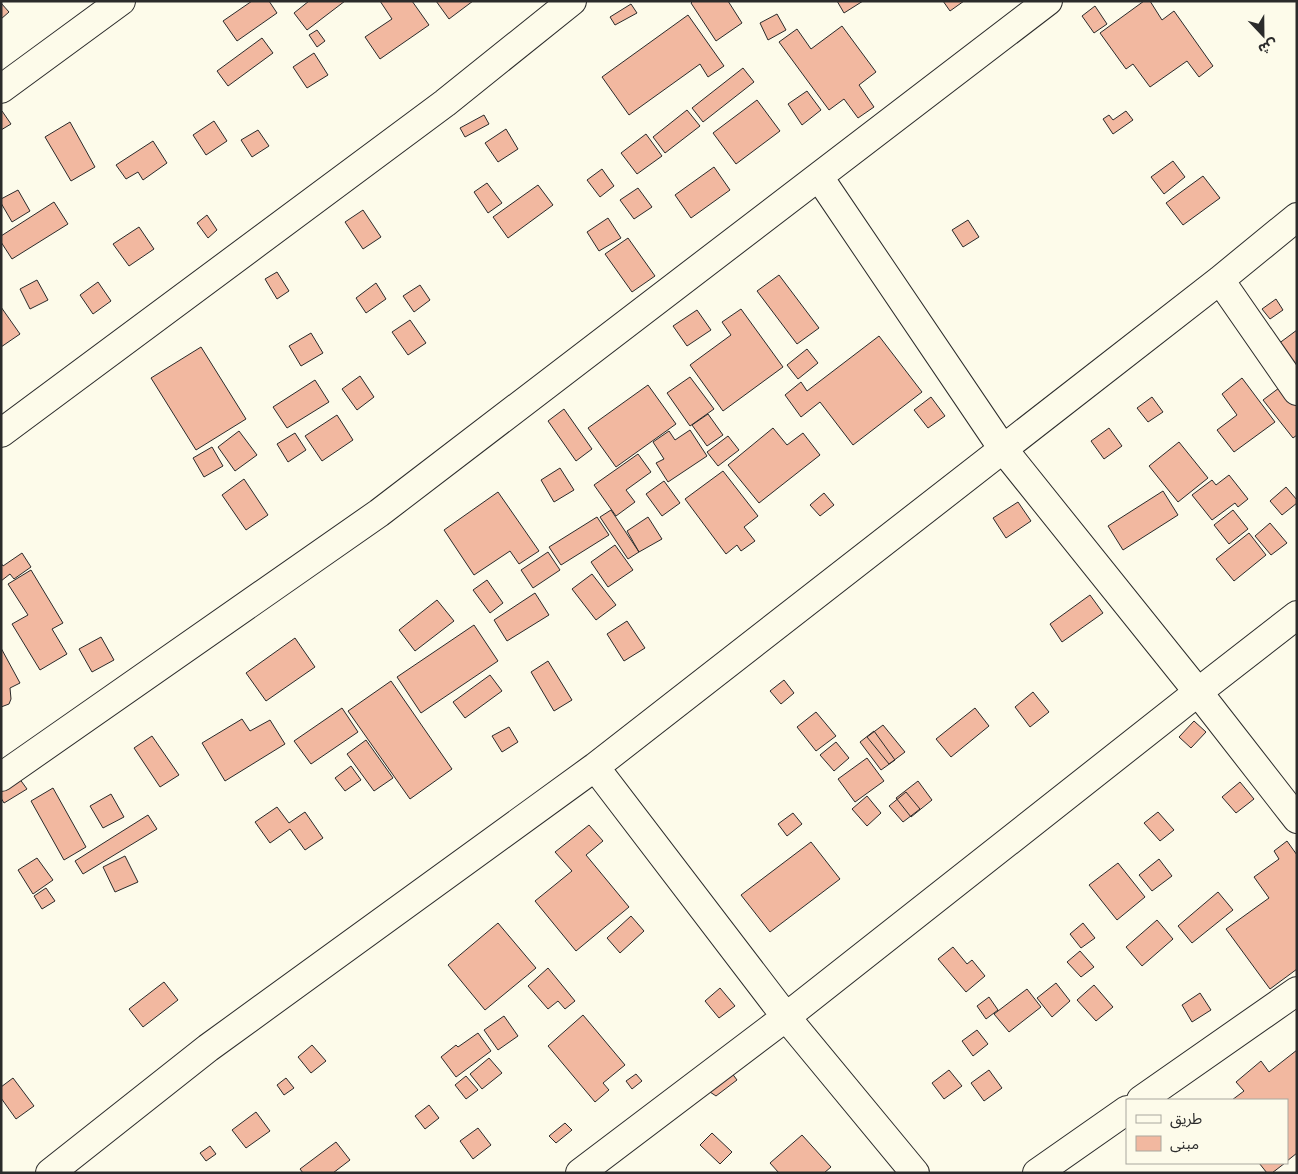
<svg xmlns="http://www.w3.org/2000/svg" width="1298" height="1174" font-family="Roboto,'Noto Sans Arabic',sans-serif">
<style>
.building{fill:#f2b8a0;stroke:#2b2b2b}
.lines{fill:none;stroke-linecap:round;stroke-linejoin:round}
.street-casing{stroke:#2b2b2b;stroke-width:30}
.street{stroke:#fdfbea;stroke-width:28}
</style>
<rect width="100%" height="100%" fill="#fdfbea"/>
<path class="building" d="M252,1H269L277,13L237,41L223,21Z
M309,1H345L307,30L294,13Z
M380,1H412L429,25L380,59L365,37L392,19Z
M436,1H473L449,19Z
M693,1H728L742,23L716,41L691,3Z
M837,1H863L844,13Z
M943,1H964L950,11Z
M1144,1H1150L1162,20L1174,11L1213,66L1199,77L1187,61L1150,87L1133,64L1126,69L1100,33Z
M1,3L9,12L1,19Z
M631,4L637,13L615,25L610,17Z
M1095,6L1107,24L1094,33L1082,16Z
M777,14L786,30L768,40L760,23Z
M688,15L724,66L708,77L700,64L629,115L602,77Z
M842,26L876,72L859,85L874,107L858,118L844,99L829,110L779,42L797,29L811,49Z
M317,30L325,41L317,47L309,35Z
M262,38L273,53L228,86L217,71Z
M314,53L328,75L307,88L293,67Z
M743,68L754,82L703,122L692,108Z
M807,91L821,110L802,125L788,104Z
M757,100L780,131L736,164L713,133Z
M687,110L700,126L665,153L653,137Z
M1,111H2L11,124L1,130Z
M1126,111L1133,120L1113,134L1103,119L1109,115L1113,120Z
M484,115L489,124L465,137L460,128Z
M214,121L227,141L206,155L193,135Z
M70,122L95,167L71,181L45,137Z
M506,129L518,149L498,162L485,143Z
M258,130L269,146L252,157L241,140Z
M646,134L662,156L637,174L621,153Z
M153,141L167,163L143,180L138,172L126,179L116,165Z
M1173,161L1185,177L1164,194L1151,177Z
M714,167L730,190L691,218L675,195Z
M602,169L614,186L600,197L587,180Z
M1203,176L1220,198L1183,225L1166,203Z
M487,183L502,203L488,213L474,192Z
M538,185L553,205L508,238L493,217Z
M638,188L652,207L634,219L620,200Z
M18,190L30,211L12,222L1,203V199Z
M54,202L68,224L12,259L1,242V236Z
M363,210L381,237L363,249L345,222Z
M207,215L217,230L208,238L197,223Z
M608,218L621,238L599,251L587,232Z
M968,220L979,237L963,247L952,230Z
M139,227L154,249L129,266L113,244Z
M628,238L655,276L632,292L605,254Z
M277,272L289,291L277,299L265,279Z
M779,275L819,328L797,344L757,291Z
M37,280L48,300L30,309L20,289Z
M98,282L111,301L93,314L80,295Z
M376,283L386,299L366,313L356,298Z
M420,285L430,300L414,312L403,296Z
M1276,299L1283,310L1270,319L1262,309Z
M1,307L20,334L1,347Z
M741,309L783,367L723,411L690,365L731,335L722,322Z
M697,310L711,330L687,346L673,326Z
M410,320L426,343L408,355L392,332Z
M1297,330V376L1274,347Z
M311,333L323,353L301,366L289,346Z
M879,336L922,392L853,445L820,402L801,417L785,395L801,382L807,391Z
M201,347L246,419L196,450L151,378Z
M807,349L818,363L798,379L787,365Z
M360,376L374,397L357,410L342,389Z
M690,377L714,409L690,426L667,393Z
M1242,378L1275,422L1234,452L1217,430L1237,415L1222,394Z
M315,380L329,402L287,428L273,407Z
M648,385L676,424L616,467L588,428Z
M1283,385L1297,403V435L1293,438L1263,400Z
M931,397L945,416L928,428L914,410Z
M1152,397L1163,412L1148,422L1137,408Z
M564,409L592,449L576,461L548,421Z
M708,414L723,435L707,446L692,425Z
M337,415L353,440L322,461L305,436Z
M773,428L787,445L803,433L820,455L759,503L728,465Z
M1109,428L1122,446L1104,459L1091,441Z
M690,430L707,456L668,482L656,463L664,459L653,442L669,431L675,440Z
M239,431L257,455L235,471L218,447Z
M295,433L306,450L288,462L277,444Z
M728,436L739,450L718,466L707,452Z
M1179,442L1208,478L1178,502L1149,466Z
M212,447L223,466L204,477L193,458Z
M638,454L651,472L626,490L635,502L616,516L594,485Z
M560,468L574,490L554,502L541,480Z
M723,471L758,516L744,527L755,541L741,551L737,545L726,554L685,499Z
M1229,475L1248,499L1238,507L1235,503L1212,520L1192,495L1212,480L1216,485Z
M244,479L268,515L246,530L222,495Z
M664,481L680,503L662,516L646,494Z
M1286,487L1297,500V503L1282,515L1270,501Z
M1163,491L1178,515L1123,550L1108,526Z
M498,492L539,551L519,564L510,551L474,575L444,530Z
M824,493L834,505L820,516L810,505Z
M1018,502L1031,521L1006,538L993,518Z
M611,510L639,552L628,559L600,517Z
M1233,510L1248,529L1229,544L1214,525Z
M597,517L609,535L561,565L549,547Z
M648,517L662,539L639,552L627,531Z
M1270,523L1287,543L1271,555L1255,536Z
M1249,533L1266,555L1234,581L1216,559Z
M615,545L633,570L608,587L591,562Z
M548,552L560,570L533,588L521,570Z
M22,553L31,567L14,579L10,574L1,581V563L3,566Z
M31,570L63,623L52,629L67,654L40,670L12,624L28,615L8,584Z
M592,574L616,605L596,620L572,589Z
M487,580L503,603L490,613L473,590Z
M535,593L549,615L507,641L494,620Z
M1090,595L1103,613L1062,642L1050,624Z
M437,600L454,621L415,651L399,630Z
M627,621L645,648L624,661L607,634Z
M474,625L498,661L421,713L397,677Z
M101,637L114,660L92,672L79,649Z
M295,638L315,667L266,701L246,673Z
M1,648L20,683L10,688L11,699L9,704L1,707Z
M548,661L572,700L554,711L531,672Z
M490,675L502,691L465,718L453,702Z
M784,680L794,693L781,704L770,691Z
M391,681L452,769L410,799L348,711Z
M1033,692L1049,712L1030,727L1015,707Z
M342,708L358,732L311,764L294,741Z
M975,708L989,726L951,757L936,739Z
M816,712L836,736L816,751L797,727Z
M242,719L250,731L270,720L285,744L225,781L202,743Z
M1194,721L1206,732L1191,748L1179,737Z
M883,725L905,752L889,764L867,737Z
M509,727L518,742L502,752L492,736Z
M874,731L895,760L881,770L860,742Z
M152,736L179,775L160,787L134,748Z
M366,740L393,778L374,791L347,754Z
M836,742L849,758L834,771L820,755Z
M867,758L884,781L855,802L838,779Z
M351,766L361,780L345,791L335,778Z
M19,778L27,789L4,803L1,798V788Z
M918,781L932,800L911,817L896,798Z
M1240,782L1254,799L1236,813L1222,797Z
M53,788L86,847L64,860L31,801Z
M906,792L920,809L903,822L889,806Z
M111,794L124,817L103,828L90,806Z
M867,796L881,813L867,826L852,809Z
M277,807L289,823L305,812L323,838L305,850L290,829L270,843L255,822Z
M1158,812L1174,830L1160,841L1144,823Z
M793,813L802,824L787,836L778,824Z
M148,815L157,829L83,874L75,861Z
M589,825L603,841L586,855L629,907L576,951L535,901L572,871L555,852Z
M1287,841L1297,855V969L1270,989L1226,929L1269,898L1254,877L1279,859L1274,851Z
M811,842L840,879L770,932L741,895Z
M125,856L138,882L115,892L103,867Z
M37,858L53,880L33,894L18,870Z
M1159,859L1172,876L1152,891L1139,875Z
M1118,863L1145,897L1117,920L1089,885Z
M46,888L55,901L42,909L34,896Z
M1218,892L1233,910L1192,943L1178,926Z
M631,916L644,931L620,953L607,938Z
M1157,920L1173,939L1142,966L1126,947Z
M498,923L536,968L485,1010L448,965Z
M1083,923L1095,938L1081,948L1070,934Z
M953,947L967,964L972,960L985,976L966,992L938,959Z
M1080,951L1094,967L1081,977L1067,962Z
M548,968L575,1001L565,1009L558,1001L548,1009L528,986Z
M164,982L178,1000L143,1027L129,1009Z
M1056,983L1070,1001L1052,1017L1037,998Z
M1094,985L1113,1007L1096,1021L1077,1000Z
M720,988L735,1006L719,1018L705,1001Z
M1027,989L1041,1007L1009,1032L994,1014Z
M1200,993L1211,1010L1192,1022L1182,1005Z
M989,997L998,1010L986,1019L977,1006Z
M583,1015L625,1065L603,1083L609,1090L595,1102L548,1046Z
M504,1016L518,1036L498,1050L484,1030Z
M977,1030L988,1044L973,1056L962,1041Z
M478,1033L491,1051L456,1077L441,1057L456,1045L458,1047Z
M312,1045L326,1061L311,1073L298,1057Z
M1297,1050V1153L1287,1161V1100H1232L1244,1091L1236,1082L1261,1061L1269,1072Z
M489,1058L502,1073L482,1089L470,1074Z
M949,1070L962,1086L944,1099L932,1083Z
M989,1070L1002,1088L984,1101L971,1083Z
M731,1072L737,1080L716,1096L707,1090Z
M636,1074L642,1081L632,1089L626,1081Z
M466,1076L478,1090L466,1099L455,1085Z
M13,1078L34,1106L16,1119L1,1098V1087Z
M286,1078L294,1088L284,1095L277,1085Z
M429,1105L439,1118L425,1129L415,1116Z
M256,1112L270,1131L246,1148L232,1130Z
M565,1123L572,1130L556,1143L549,1136Z
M478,1128L491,1145L473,1159L460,1141Z
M712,1133L732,1152L720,1164L700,1145Z
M802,1135L831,1167L824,1173H779L770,1163Z
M336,1142L350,1160L333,1173H303L300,1169Z
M210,1146L216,1154L206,1161L200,1153Z
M1259,1163H1285L1272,1173H1267Z"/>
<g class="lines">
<g class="street-casing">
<path id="street" d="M1,89L121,1
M819,177L1003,449L1198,692L1297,819
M1220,280L1297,391
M1,433L445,103L572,1
M595,767L786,1017L915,1173
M1,777L379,513L1048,1
M1141,1100L1297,991
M50,1173L208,1048L595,767L1003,449L1220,280L1297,217
M580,1173L786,1017L1198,692L1297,615
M1037,1173L1127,1110"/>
</g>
<use href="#street" class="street"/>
</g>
<rect width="1298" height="1174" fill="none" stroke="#2b2b2b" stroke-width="5"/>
<rect x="1126" y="1099" width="162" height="65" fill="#fdfbea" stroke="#a9a89e"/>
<rect x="1136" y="1115" width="25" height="8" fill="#fdfbea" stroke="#a9a89e"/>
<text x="1170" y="1124" font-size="15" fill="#2b2b2b">طريق</text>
<rect x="1136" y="1136" width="25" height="15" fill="#f2b8a0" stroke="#a9a89e"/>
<text x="1170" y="1149" font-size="15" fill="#2b2b2b">مبنى</text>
<g transform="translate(1263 35) rotate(158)" stroke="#fdfbea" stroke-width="4" paint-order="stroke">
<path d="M0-4L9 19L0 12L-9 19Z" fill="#2b2b2b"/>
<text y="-8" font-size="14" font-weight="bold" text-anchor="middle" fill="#2b2b2b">ش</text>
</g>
</svg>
